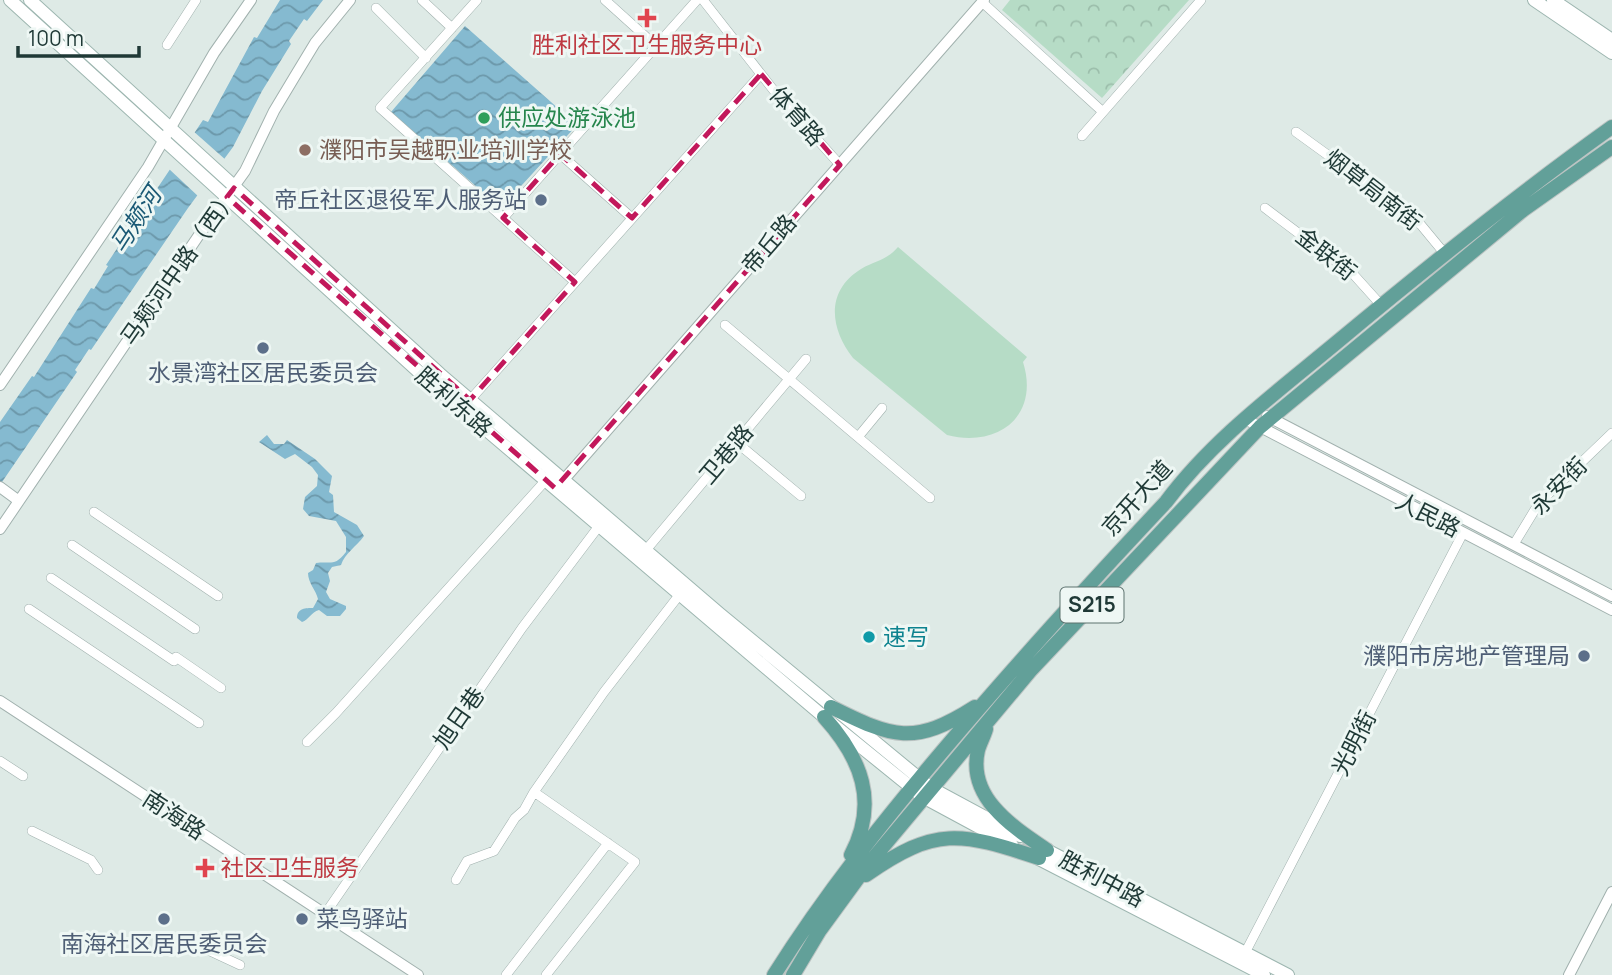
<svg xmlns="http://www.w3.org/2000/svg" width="1612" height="975" font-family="Manrope,'Noto Sans SC',sans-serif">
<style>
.forest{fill:url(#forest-crowns)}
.pitch{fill:#b6dcc6}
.water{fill:url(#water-waves)}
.pier{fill:#deeae6}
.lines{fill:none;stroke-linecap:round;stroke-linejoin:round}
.pedestrian-tunnel{stroke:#b8c7c3;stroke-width:7;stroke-dasharray:7 3.5;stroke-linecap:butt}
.minor-casing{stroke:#a1b1ae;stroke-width:10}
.tertiary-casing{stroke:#a1b1ae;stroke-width:12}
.secondary-casing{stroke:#9db6b0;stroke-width:14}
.primary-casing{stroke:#bcc4c3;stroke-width:16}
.minor{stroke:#fff;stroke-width:9}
.tertiary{stroke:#fff;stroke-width:10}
.secondary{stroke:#fff;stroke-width:12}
.primary{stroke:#62a099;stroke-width:14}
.marked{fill:none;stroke:#c2185b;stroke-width:5;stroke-dasharray:14 9;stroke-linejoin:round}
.health-dot{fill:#e0444e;stroke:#eef7f4;stroke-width:2.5}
.leisure-dot{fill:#2e9e5b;stroke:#eef7f4;stroke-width:2.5}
.education-dot{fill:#8d6e63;stroke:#eef7f4;stroke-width:2.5}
.service-dot{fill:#5c6f8a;stroke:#eef7f4;stroke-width:2.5}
.culture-dot{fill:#0f9aa8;stroke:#eef7f4;stroke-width:2.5}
.labels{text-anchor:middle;stroke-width:6;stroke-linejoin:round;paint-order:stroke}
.shield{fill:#eef7f4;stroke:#5d726f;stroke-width:2}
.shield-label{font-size:21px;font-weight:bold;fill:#1f3936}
.health-label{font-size:23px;fill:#be3a42;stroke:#eef7f4}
.street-label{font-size:23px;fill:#1f3936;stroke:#eef7f4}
.leisure-label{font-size:23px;fill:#27864d;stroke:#eef7f4;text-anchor:start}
.education-label{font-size:23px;fill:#785e54;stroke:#eef7f4;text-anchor:start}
.service-label{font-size:23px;fill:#4e5e75;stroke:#eef7f4;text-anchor:end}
.culture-label{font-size:23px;fill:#0d838f;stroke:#eef7f4;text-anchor:start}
.water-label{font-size:24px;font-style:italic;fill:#1a5975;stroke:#eef7f4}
</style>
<defs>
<pattern id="forest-crowns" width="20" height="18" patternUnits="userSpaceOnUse" patternTransform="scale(1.75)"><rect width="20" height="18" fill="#b6dcc6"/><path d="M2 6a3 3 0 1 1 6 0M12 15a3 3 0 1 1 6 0" fill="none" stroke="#9cbeab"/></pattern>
<pattern id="water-waves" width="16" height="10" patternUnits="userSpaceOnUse" patternTransform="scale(1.75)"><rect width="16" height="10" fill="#85bad0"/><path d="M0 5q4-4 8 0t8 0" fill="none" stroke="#6c98aa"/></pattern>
</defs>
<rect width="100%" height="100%" fill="#deeae6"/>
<path class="forest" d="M1010,0H1189L1102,98L1002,10Z"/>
<path class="pitch" d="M898,247L1027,357L1023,362C1040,416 998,448 947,435L853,358C830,329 825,291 861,269C876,260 886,261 898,247Z"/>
<path class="water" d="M280,0H323L307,21L304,19L289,41L291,44L262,91L233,147L188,208L91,350L89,349L75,370L77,372L0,485V422L32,376L34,377L91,288L94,289L108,266L106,265L203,120L208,122L254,37L257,38Z
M465,26L577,125L501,208L391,112Z
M267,435L274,444H284L287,440L315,459L332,476L329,492L333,495L334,512L357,525L364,536C356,547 345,553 341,565L332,567L328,573L330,581L326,592L330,599L346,606V609L340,616H327L319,610C311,612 309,620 302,622L297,618C297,608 306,608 313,608L318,599C316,590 308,583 308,573L313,570L316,563C332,561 334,567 346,552V537L336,521L309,516L303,509L305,497L317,486L318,475L312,467L295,454L285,459L259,442Z"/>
<path class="pier" d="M192,130L227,161L200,198L168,168Z"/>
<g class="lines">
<path class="pedestrian-tunnel" d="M940,768L985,712
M1013,839L1036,851
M783,975L803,943"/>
<g class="minor-casing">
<path id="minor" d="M422,0L452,28
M477,0L380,108L575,282
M605,0L656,46
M703,0L775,92L840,165
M982,2L1103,112
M376,8L426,58
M167,45L196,0
M1296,132L1405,211L1421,225L1445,254
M1082,136L1201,0
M560,154L632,218
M1265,208L1354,275L1381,305
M503,218L697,0
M725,325L930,498
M470,400L761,74
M858,437L882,408
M736,442L801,496
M94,512L218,596
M1514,544L1539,503L1612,433
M72,545L195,629
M646,550L806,359
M51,578L174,661
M29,609L199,723
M176,657L221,688
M307,742L336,713L546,480
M0,761L23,776
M32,831L91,860L98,870
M456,880L467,861L494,851L515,818L524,810L534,792
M325,914L522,628L599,526
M182,938L240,965
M1245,953L1463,533
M506,975L608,843
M546,975L635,862L534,792L604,692L680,594"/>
</g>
<g class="tertiary-casing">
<path id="tertiary" d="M0,385L148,167L214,53L251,0
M1267,416L1612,596
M1245,419L1612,610
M560,484L984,0
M0,487L19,501
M0,529L199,235L245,171L274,111L295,76L315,43L350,0
M0,701L418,975
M1569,975L1612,892"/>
</g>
<g class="secondary-casing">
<path id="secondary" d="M10,0L431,383L824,717L923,797L1012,845
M30,0L440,374L720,614L931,788L1020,836
M1534,0L1612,53
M1553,0L1612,40
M1039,846L1288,975
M1031,855L1264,975"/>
</g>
<g class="primary-casing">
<path id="primary" d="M831,707C893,738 914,746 975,707
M824,717C861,758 879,802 851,855
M986,729C984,736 980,743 978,750C967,798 1013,827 1047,850
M866,875C936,826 960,832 1039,858
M774,975C825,894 884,820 946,747C1017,663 1091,582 1166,502C1212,440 1277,392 1336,343C1426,268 1517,195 1612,127
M793,975L820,930L866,867L1030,671L1260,427L1523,210L1612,147"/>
</g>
<use href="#minor" class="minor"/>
<use href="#tertiary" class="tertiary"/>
<use href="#secondary" class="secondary"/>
<use href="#primary" class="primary"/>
</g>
<path class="marked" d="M761,74L840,165L555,488L227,197L234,188L470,400L575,282L503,218L560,154L632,218Z"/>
<g class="health-dot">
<path d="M643.5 7.5h7v7h7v7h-7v7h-7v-7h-7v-7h7z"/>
<path d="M201.5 857.5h7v7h7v7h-7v7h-7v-7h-7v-7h7z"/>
</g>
<circle class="leisure-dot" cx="484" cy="118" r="7"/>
<circle class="education-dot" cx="305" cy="150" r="7"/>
<g class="service-dot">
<circle cx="541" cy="200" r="7"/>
<circle cx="263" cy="348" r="7"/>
<circle cx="1584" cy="656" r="7"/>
<circle cx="164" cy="919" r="7"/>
<circle cx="302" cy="919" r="7"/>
</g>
<circle class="culture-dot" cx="869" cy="637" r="7"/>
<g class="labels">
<rect class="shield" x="1060.5" y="587.5" width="63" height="35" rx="5"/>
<g class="shield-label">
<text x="1092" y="612">S215</text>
</g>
<g class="health-label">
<text x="647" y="53">胜利社区卫生服务中心</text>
<text x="221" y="876" text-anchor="start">社区卫生服务</text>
</g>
<g class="street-label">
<text transform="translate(797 116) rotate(49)" y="8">体育路</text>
<text transform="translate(1373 190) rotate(38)" y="8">烟草局南街</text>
<text transform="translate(769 244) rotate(-49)" y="8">帝丘路</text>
<text transform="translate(1326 254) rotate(38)" y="8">金联街</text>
<text transform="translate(179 267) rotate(-55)" y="8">马颊河中路（西）</text>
<text transform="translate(454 402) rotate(41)" y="8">胜利东路</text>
<text transform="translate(726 454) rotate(-50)" y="8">卫巷路</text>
<text transform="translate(1559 486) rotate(-46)" y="8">永安街</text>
<text transform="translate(1137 498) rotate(-48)" y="8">京开大道</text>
<text transform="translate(1428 515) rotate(27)" y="8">人民路</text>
<text transform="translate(459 718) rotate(-55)" y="8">旭日巷</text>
<text transform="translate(1354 743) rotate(-63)" y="8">光明街</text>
<text transform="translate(174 815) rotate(33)" y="8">南海路</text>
<text transform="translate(1102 879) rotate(28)" y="8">胜利中路</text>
</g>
<g class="leisure-label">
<text x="498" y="126">供应处游泳池</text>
</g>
<g class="education-label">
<text x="319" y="158">濮阳市吴越职业培训学校</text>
</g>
<g class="service-label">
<text x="527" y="208">帝丘社区退役军人服务站</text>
<text x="263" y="381" text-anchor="middle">水景湾社区居民委员会</text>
<text x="1570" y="664">濮阳市房地产管理局</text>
<text x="316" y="927" text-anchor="start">菜鸟驿站</text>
<text x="164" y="952" text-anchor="middle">南海社区居民委员会</text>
</g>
<g class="culture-label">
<text x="883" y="645">速写</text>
</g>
<g class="water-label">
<text transform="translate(136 220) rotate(-57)" y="8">马颊河</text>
</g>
</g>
<path d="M18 46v10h121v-10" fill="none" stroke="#1f3936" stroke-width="3.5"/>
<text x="28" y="46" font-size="21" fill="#1f3936" stroke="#eef7f4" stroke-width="5" paint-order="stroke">100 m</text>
</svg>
